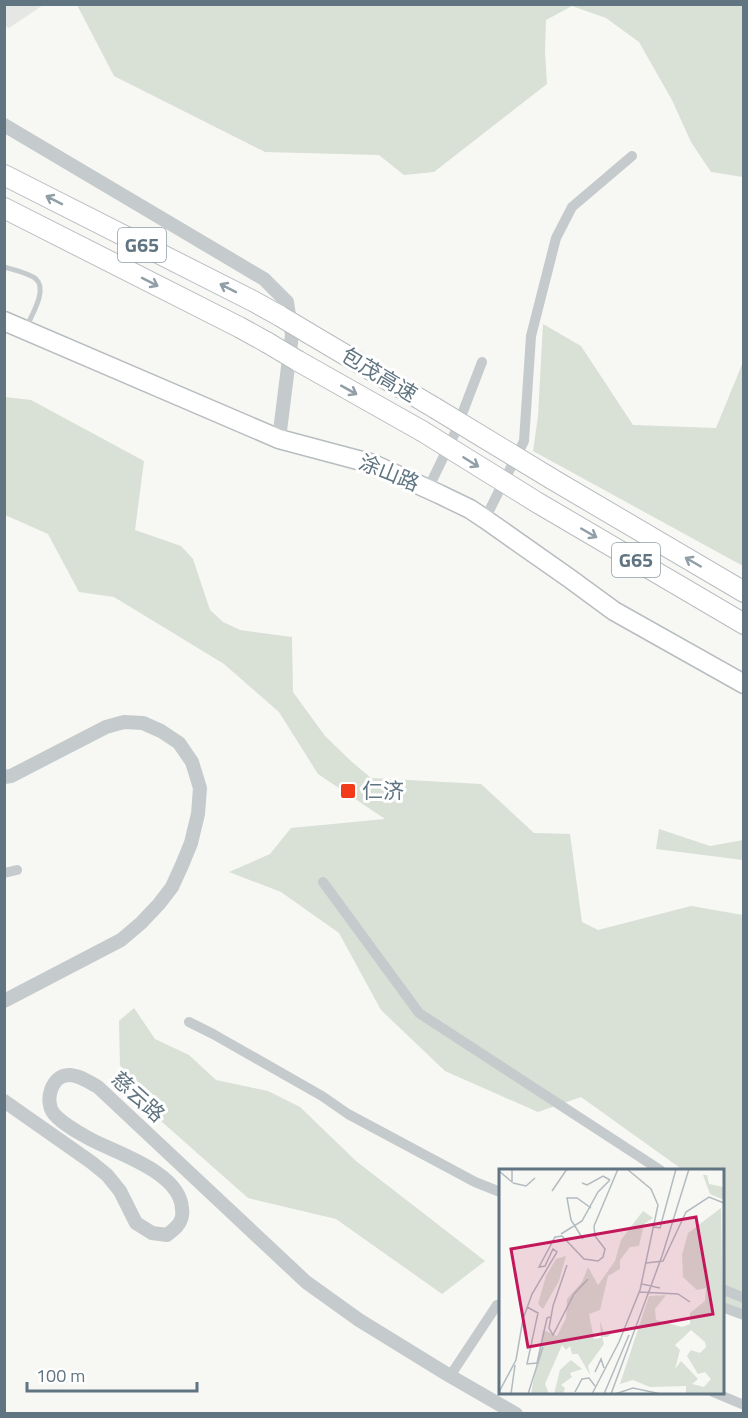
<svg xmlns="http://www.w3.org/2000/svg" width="748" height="1418" font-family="'Titillium Web','Noto Sans SC',sans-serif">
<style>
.built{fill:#e5e7e5}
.green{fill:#d9e0d5}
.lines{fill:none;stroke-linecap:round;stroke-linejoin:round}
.primary-casing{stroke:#b8bdc0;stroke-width:21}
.motorway-casing{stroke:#b9bdc0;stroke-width:22}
.service{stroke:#c5cacc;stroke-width:5}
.minor{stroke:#c5cacc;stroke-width:10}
.tertiary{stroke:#c5cacc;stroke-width:14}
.primary{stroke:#fff;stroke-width:18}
.motorway{stroke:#fff;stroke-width:20}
.motorway-bridge-casing{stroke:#b9bdc0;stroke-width:22;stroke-linecap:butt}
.motorway-bridge{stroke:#fff;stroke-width:20}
.oneway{stroke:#909ea7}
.poi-dot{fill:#f13b1a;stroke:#fff;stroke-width:2}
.labels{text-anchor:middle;stroke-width:6;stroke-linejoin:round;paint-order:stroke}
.shield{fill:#fff;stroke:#909ea7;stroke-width:1.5}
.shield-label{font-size:20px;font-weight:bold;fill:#607581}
.street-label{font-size:21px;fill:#607581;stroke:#fff}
.poi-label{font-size:21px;fill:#607581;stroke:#fff;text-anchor:start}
.inset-road{fill:none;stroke:#b2bbbf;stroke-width:1.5}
.view{fill:#c2185b;fill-opacity:0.15;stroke:#c2185b;stroke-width:3}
.inset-edge{fill:none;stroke:#607581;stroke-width:3}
</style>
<rect width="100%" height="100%" fill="#f7f7f4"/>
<path class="built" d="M5,4H43V5L9,28L5,26Z"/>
<path class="green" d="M77,5H743V177L711,172L691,142L672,100L639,42L606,18L572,6L546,20L545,51L547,84L434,172L404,175L379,155L265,152L114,76Z
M543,324L581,346L633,425L716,428L743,362V566L533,451L538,416Z
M5,397L31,400L144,461L135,530L181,546L193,559L210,610L223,622L240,630L292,637L293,692L325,736L352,762L371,778L481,784L534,833L570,834L582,922L598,930L691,906L743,915V1318L723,1312L722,1170H683L581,1097L538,1112L445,1071L381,1010L339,933L281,892L229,872L270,854L291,828L385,819L318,774L279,712L224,664L114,597L79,592L48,534L5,515Z
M659,829L710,846L743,840V860L656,849Z
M134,1008L155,1039L189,1055L216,1080L268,1091L300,1107L356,1161L485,1261L442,1294L336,1219L248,1198L135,1098L120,1065L119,1021Z"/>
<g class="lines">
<g class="primary-casing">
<path id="primary" d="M4,321L279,439L373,464L439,494L470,509L485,519L569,578L614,611L744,684"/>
</g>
<g class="motorway-casing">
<path id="motorway" d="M4,175L253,301L280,316
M4,208L239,327L268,343
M310,334L435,408
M298,361L422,431
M552,479L744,592
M538,503L744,624"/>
</g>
<path class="service" d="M4,267C14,270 29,273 36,279C48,290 31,316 26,328"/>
<path class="minor" d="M428,489L454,435L482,362
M485,519L524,441L531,336L556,238L572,207L632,156
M4,873L17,870
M323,882L419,1013L660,1170
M189,1022L213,1034L322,1096L348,1114L475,1182L500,1192
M722,1289L744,1298
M722,1307L744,1315
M450,1376L497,1305L500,1304
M713,1392L744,1405"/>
<path class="tertiary" d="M4,125L264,279L287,302L292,335L279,439
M4,777L11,776L106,727L124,722L143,723L161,731L179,743L192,762L200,788L198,814L191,843L182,865L172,887L159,904L141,923L121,940L4,1001
M4,1101L91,1162L107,1175L120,1191L136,1223L152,1233L167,1235C170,1232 175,1229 177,1226C181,1222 183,1215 182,1209C181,1173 119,1154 92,1140C79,1133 64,1125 54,1114C44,1102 51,1075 69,1075C79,1075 89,1082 98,1087L306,1282L359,1320L450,1376L516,1414"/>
<use href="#primary" class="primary"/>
<use href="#motorway" class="motorway"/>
<g class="motorway-bridge-casing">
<path id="motorway-bridge" d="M280,316L310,334
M268,343L298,361
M435,408L552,479
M422,431L538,503"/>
</g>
<use href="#motorway-bridge" class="motorway-bridge"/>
</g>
<defs><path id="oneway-shaft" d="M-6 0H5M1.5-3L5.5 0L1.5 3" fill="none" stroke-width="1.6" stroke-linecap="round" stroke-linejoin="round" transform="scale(1.5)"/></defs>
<g class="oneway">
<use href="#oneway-shaft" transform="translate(54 200) rotate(-153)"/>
<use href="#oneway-shaft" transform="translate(150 282) rotate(27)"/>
<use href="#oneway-shaft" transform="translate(228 288) rotate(-153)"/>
<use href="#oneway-shaft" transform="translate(349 390) rotate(29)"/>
<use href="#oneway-shaft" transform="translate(471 462) rotate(32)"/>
<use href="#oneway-shaft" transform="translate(589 533) rotate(30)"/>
<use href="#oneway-shaft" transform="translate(693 562) rotate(-150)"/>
</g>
<rect class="poi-dot" x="340" y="783" width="16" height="16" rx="3"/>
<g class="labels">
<g class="shield">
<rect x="118" y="228" width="48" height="34" rx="4.5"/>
<rect x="612" y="543" width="48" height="34" rx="4.5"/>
</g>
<g class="shield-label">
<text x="142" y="252">G65</text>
<text x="636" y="567">G65</text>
</g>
<g class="street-label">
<text transform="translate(379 375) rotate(31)" y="7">包茂高速</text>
<text transform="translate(389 473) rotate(22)" y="7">涂山路</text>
<text transform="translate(138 1097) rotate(42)" y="7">慈云路</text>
</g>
<g class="poi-label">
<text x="362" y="798">仁济</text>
</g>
</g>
<g transform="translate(499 1169)">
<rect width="225" height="225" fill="#f7f7f4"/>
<path d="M204,6H208L210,15L225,18V31L211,25ZM222,39L225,225H187V217L151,218L134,211L121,215L150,127L167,126L156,140L157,151L183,158L191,155V144L206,132L207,119L198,121L184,108L183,86L189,64ZM192,161L206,173L207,178L201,184L192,181L188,187L199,205L206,203L212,210L205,218L193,215L199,210L182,192L176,200L181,181L176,176ZM144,42L154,49L145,55L140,77L131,78L121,91V100L109,107L101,141L90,145L95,170L102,169L101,152L105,164H112L109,168H103L105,175L89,197L91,206L79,185H73L71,177L67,181L63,176L46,215L50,225H32L44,161L58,167L67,149L68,130L83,113L89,98L99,116L116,92L122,71ZM67,87L60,112L44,140L39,135L47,107L57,90ZM72,191L83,200L71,204L73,208L62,216L66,219L64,225H55L61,201Z" fill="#d9e0d5" fill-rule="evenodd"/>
<path class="inset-road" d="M0,2L13,13V0M14,14L27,17L36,9M83,14L88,16L104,7L111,11M53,22L68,0M155,58L161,59L177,0M62,65L83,52L99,23L111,11M84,70L72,51L68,29H78L92,39M147,94L164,92L187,43L210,28L225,34M68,96L54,137L50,159L54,166L75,125L89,110M143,115L161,119M140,123L179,125L191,133M28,138L39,144L28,195L38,194L48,149L51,148M96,203L102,190L105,199M0,223L17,191L24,150L33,125L58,83L54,80L46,97L40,98L56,68L63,67L85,90L99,92L104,88L106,80L96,67L95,57L119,0M76,223L83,210L90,209L96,217M12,225L16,196M29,225L44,178M93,225L120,173L141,121L159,36L152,20L128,0M105,225L130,166M112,225L163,87L190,0M116,225L134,219L162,225"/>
<path class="view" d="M197,48L214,145L29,178L12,80Z"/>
<rect width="225" height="225" class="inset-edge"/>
</g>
<rect width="748" height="1418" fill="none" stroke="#607581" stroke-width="12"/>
<path d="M27 1382v9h170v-9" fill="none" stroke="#607581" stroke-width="3"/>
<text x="36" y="1382" font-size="18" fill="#607581" stroke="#ffffff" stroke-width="4.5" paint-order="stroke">100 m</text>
</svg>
